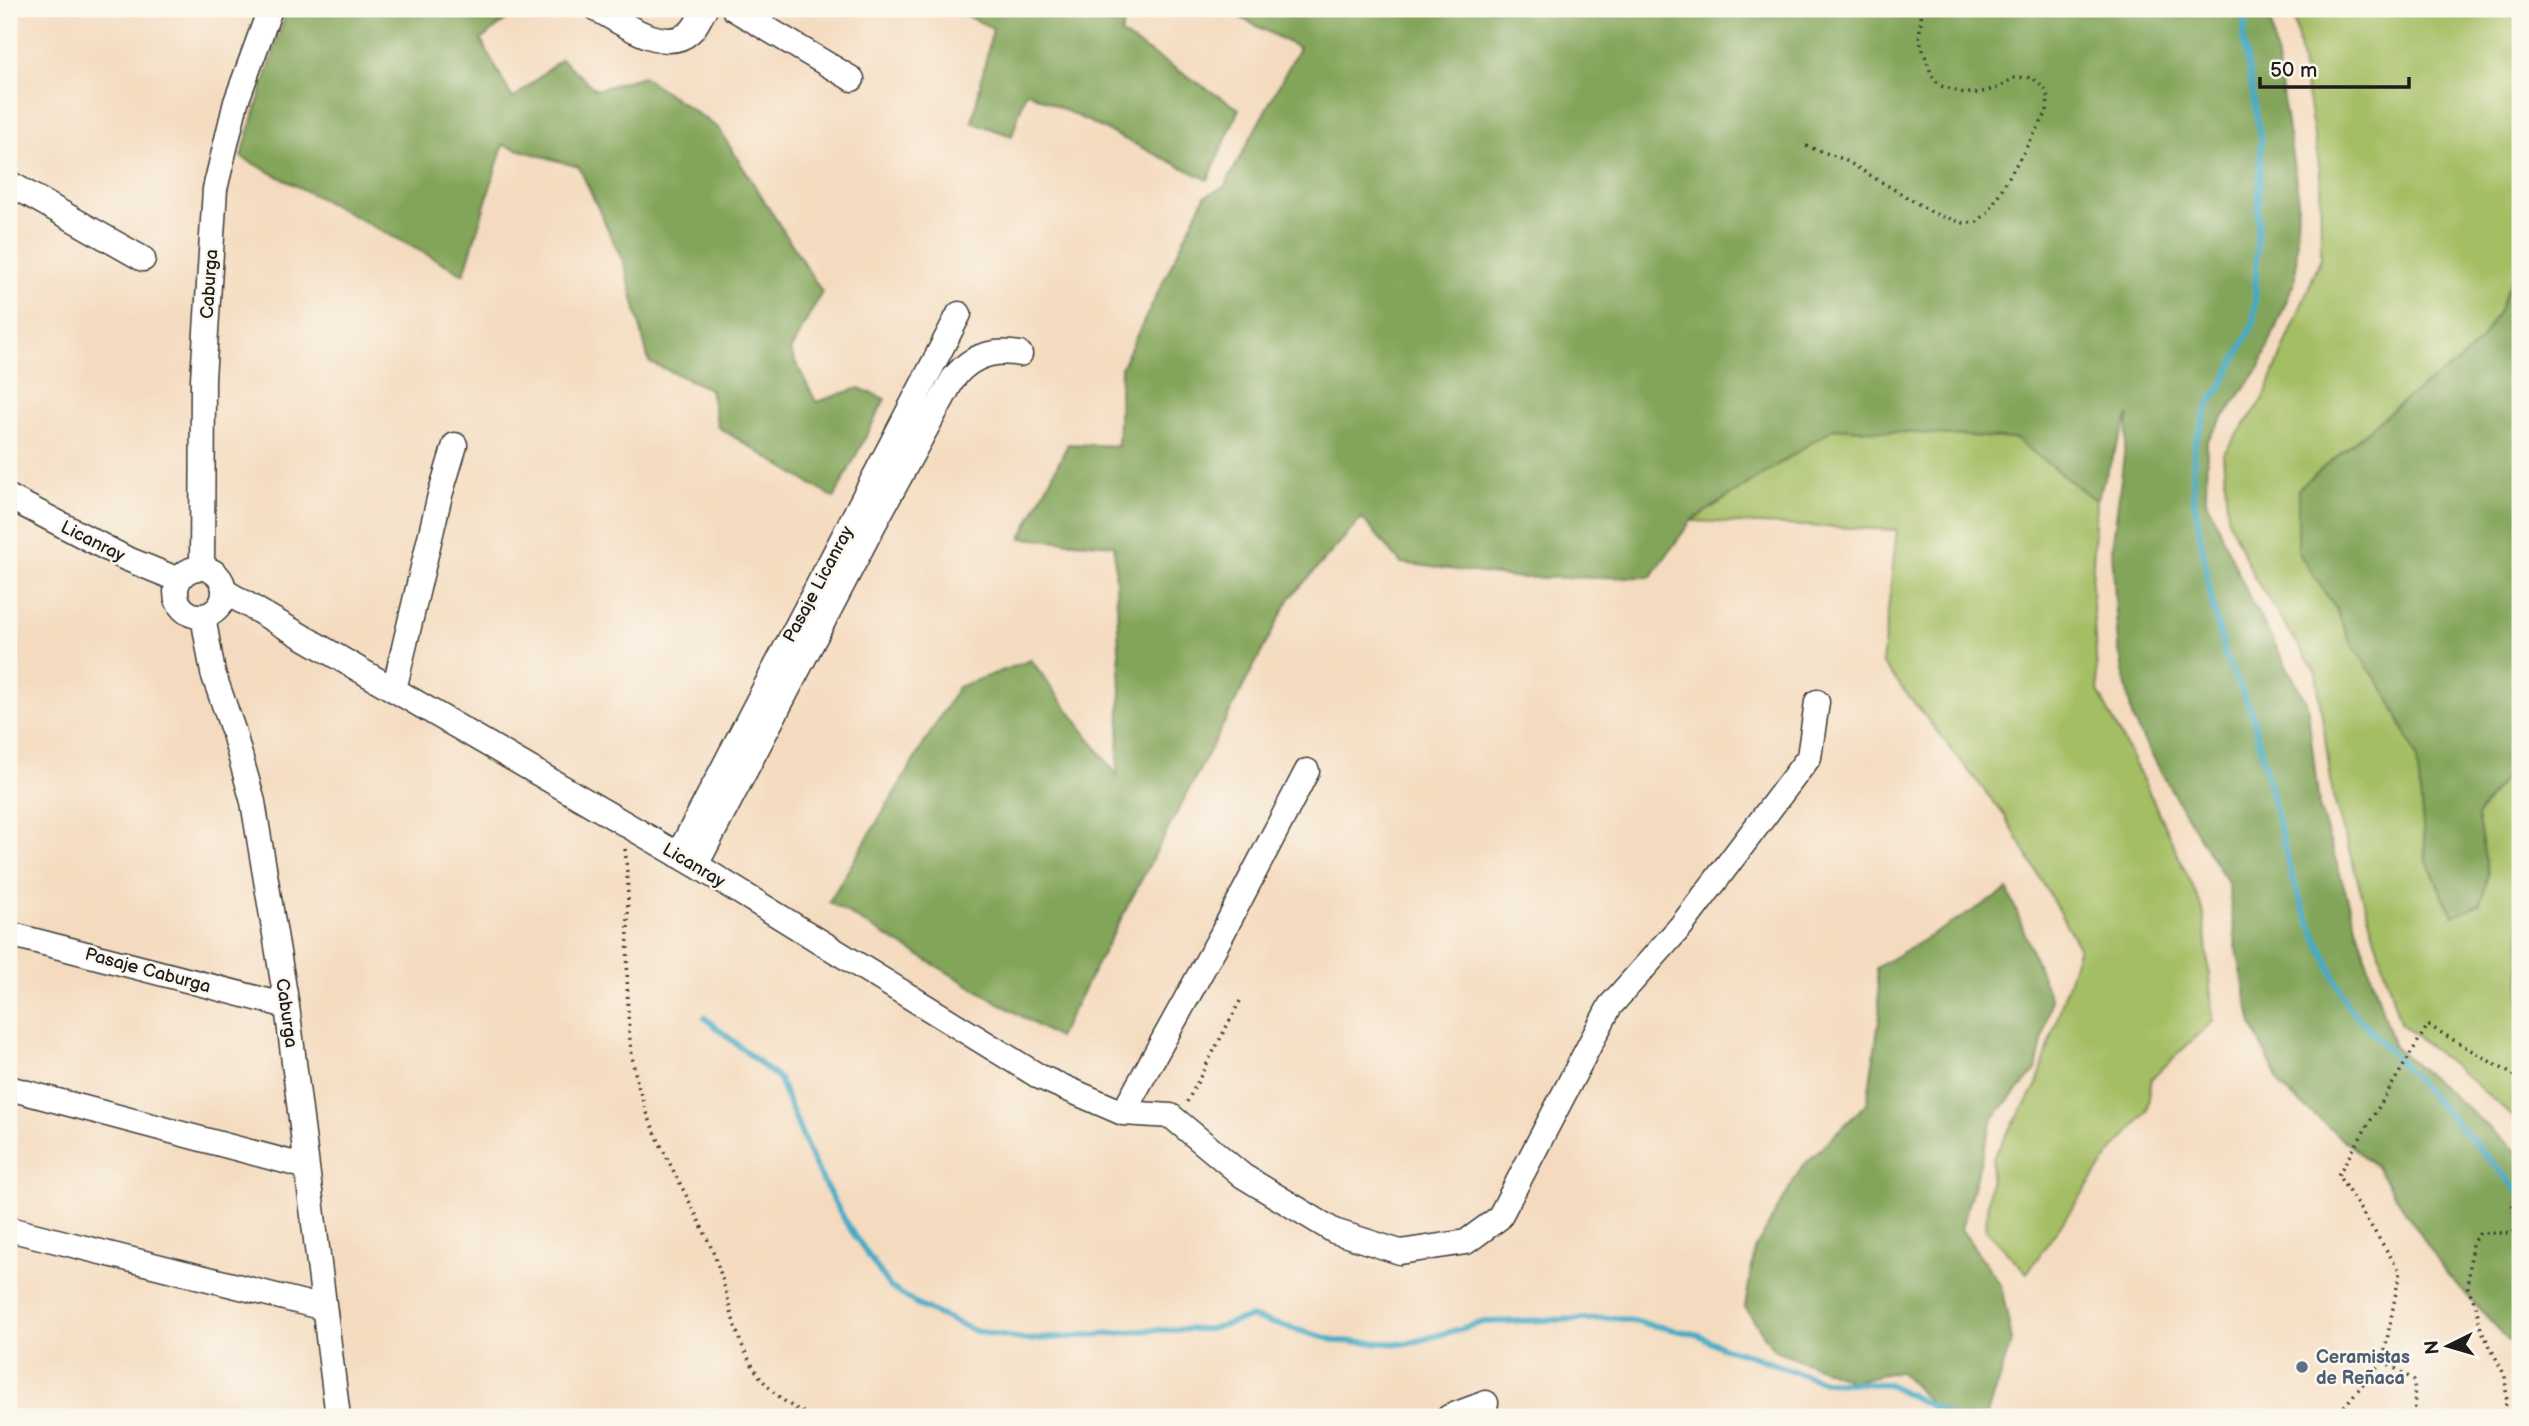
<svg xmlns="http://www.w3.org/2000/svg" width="2529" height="1426" font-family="'Balsamiq Sans',sans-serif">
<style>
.green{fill:#a4be64;stroke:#606d40;stroke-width:2}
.forest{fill:#83a55a;stroke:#50603b;stroke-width:2}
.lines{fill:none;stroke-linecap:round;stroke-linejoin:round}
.stream{stroke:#44aac4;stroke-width:6}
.minor-casing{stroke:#3c3934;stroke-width:27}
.path{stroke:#3c3934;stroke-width:3.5;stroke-dasharray:2 5;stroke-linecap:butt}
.minor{stroke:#fff;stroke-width:24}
.service-dot{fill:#5c6f8a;stroke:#fbf7ec;stroke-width:2.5}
.labels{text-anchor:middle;stroke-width:5;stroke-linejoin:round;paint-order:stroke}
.street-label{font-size:18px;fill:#1c1c1c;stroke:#fbf7ec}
.service-label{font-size:18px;font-weight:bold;fill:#4e5e75;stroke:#fbf7ec;text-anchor:start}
</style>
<rect width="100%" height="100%" fill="#fbf7ec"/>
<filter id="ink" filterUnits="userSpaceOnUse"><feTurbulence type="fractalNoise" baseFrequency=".0143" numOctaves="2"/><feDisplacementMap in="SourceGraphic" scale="14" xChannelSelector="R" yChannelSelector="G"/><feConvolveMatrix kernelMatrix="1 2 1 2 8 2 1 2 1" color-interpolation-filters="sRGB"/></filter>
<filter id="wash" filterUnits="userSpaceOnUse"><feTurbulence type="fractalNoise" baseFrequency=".00686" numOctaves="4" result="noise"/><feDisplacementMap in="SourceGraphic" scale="28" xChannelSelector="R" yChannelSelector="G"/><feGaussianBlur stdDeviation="1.57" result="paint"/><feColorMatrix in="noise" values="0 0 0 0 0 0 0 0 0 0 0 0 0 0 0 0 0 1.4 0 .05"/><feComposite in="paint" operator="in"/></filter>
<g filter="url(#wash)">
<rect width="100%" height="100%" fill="#f4dbbf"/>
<path class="green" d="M2293,9H2520V1123L2471,1080L2400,1023L2333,796L2316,672L2255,579L2228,519L2223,454L2263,400L2321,257L2320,171Z
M1834,428L2016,439L2096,501L2092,588L2098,691L2149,792L2203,909L2213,1021L2152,1078L2147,1111L2111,1153L2027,1273L1985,1229L1993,1157L2037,1085L2079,947L2005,816L1882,663L1897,530L1691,521Z"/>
<path class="forest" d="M287,9H513L511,16L481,40L513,99L561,59L596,90L643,76L718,128L822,292L790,351L816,402L859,388L885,399L834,498L718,427L710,389L649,362L625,266L579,167L503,145L464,274L241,157Z
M952,9H1129L1121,34L1239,109L1208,180L1026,91L1012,136L972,122L993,28Z
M1224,9H2269L2298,194L2296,277L2260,367L2207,440L2206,500L2251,601L2307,703L2319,806L2393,1045L2520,1154V1356L2515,1347L2446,1273L2377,1168L2281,1087L2252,1024L2236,945L2228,883L2179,804L2133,721L2118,645L2112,550L2129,415L2096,501L2016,439L1834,428L1691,521L1651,577L1521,578L1401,563L1362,518L1290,598L1058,1038L829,902L958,687L1031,660L1117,775L1121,690L1114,545L1021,538L1068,444L1118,446L1121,368L1205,196L1224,187L1299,48Z
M2520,260V760L2494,790L2477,816L2488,874L2480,904L2453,916L2426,860L2417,758L2388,696L2349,640L2336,609L2298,552V489L2405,399L2457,363L2480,341L2498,312Z
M2008,890L2051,1000L2036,1070L1993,1118L1961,1229L2001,1285L2012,1340L1986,1417H1944L1899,1371L1852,1381L1773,1349L1745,1307L1755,1249L1801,1168L1867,1103L1880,1015L1876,968Z"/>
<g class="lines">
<path class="stream" d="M2247,9L2243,37L2261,141L2254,322L2224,382L2209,404L2194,445L2193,492L2211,598L2225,656L2252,713L2290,870L2301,903L2347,1005L2520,1192
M705,1018L779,1079L813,1162L829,1192L847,1224L890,1287L920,1306L975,1331L1027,1340L1153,1330L1210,1329L1250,1317L1338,1341L1407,1344L1484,1322L1618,1318L1699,1335L1721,1347L1749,1355L1824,1382L1888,1384L1952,1417"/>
</g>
</g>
<g filter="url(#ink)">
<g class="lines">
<g class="minor-casing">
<path id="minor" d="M597,9C620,22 665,55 690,32C697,26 700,16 705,9
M734,9L852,79
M9,183L143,259
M9,497L125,558L179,580
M202,568L203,379L215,189L236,102L270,9
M176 592a24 24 0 1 1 48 0a24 24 0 1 1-48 0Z
M224,591L696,865L1040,1077L1123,1113L1171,1116L1243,1176L1334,1231L1400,1252L1466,1242L1499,1218L1610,1006L1682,925L1809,757L1817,702
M203,616L213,673L233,730L253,802L287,1006L338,1417
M394,690L440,495L455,445
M678,855L959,314
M696,865L874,524L953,379C970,356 993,349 1020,354
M9,934L287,1006
M9,1088L307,1167
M1123,1113L1221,936L1307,771
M9,1229L324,1308
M1449,1417L1486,1403"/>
</g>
<path class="path" d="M1038,9L1042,14
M1316,13L1317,9
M1806,146L1843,159L1935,214L1964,223L1977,222L1989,211L2047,112L2048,97L2045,89L2034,79L2027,77L2013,78L1998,88L1978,93H1964L1941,86L1932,76L1919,38L1922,9
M625,849C633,920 621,991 633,1062C645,1133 689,1191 715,1257C728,1292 732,1331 751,1363C765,1388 787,1407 814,1417
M1187,1102L1240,1001
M2512,1205L2520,1222
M2383,1361L2414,1380L2415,1417
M2335,1417L2383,1361L2400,1271L2338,1175L2428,1025L2520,1079
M2497,1417L2507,1403L2505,1376L2481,1329L2476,1306L2468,1288L2472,1243L2480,1233H2512L2520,1227"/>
<use href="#minor" class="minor"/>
</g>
</g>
<circle class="service-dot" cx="2302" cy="1367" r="7"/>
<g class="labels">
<g class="street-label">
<text transform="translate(209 284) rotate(-86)" y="6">Caburga</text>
<text transform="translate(93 541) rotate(27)" y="6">Licanray</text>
<text transform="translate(818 584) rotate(-62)" y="6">Pasaje Licanray</text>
<text transform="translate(694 865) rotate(31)" y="6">Licanray</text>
<text transform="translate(148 970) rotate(15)" y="6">Pasaje Caburga</text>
<text transform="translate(287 1013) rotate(82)" y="6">Caburga</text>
</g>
<g class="service-label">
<text x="2316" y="1363">Ceramistas<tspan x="2316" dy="21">de Reñaca</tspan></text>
</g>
</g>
<rect width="2529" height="1426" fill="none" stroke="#fbf7ec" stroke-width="35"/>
<g transform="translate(2448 1346) rotate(265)" stroke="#fbf7ec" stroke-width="5" paint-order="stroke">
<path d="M0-5L12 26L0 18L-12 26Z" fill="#1c1c1c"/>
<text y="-10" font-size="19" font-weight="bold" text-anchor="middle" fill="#1c1c1c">N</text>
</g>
<path d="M2260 77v10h149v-10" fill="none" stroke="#1c1c1c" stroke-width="3.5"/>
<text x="2270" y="77" font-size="21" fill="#1c1c1c" stroke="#fbf7ec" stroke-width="5" paint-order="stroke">50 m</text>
</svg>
